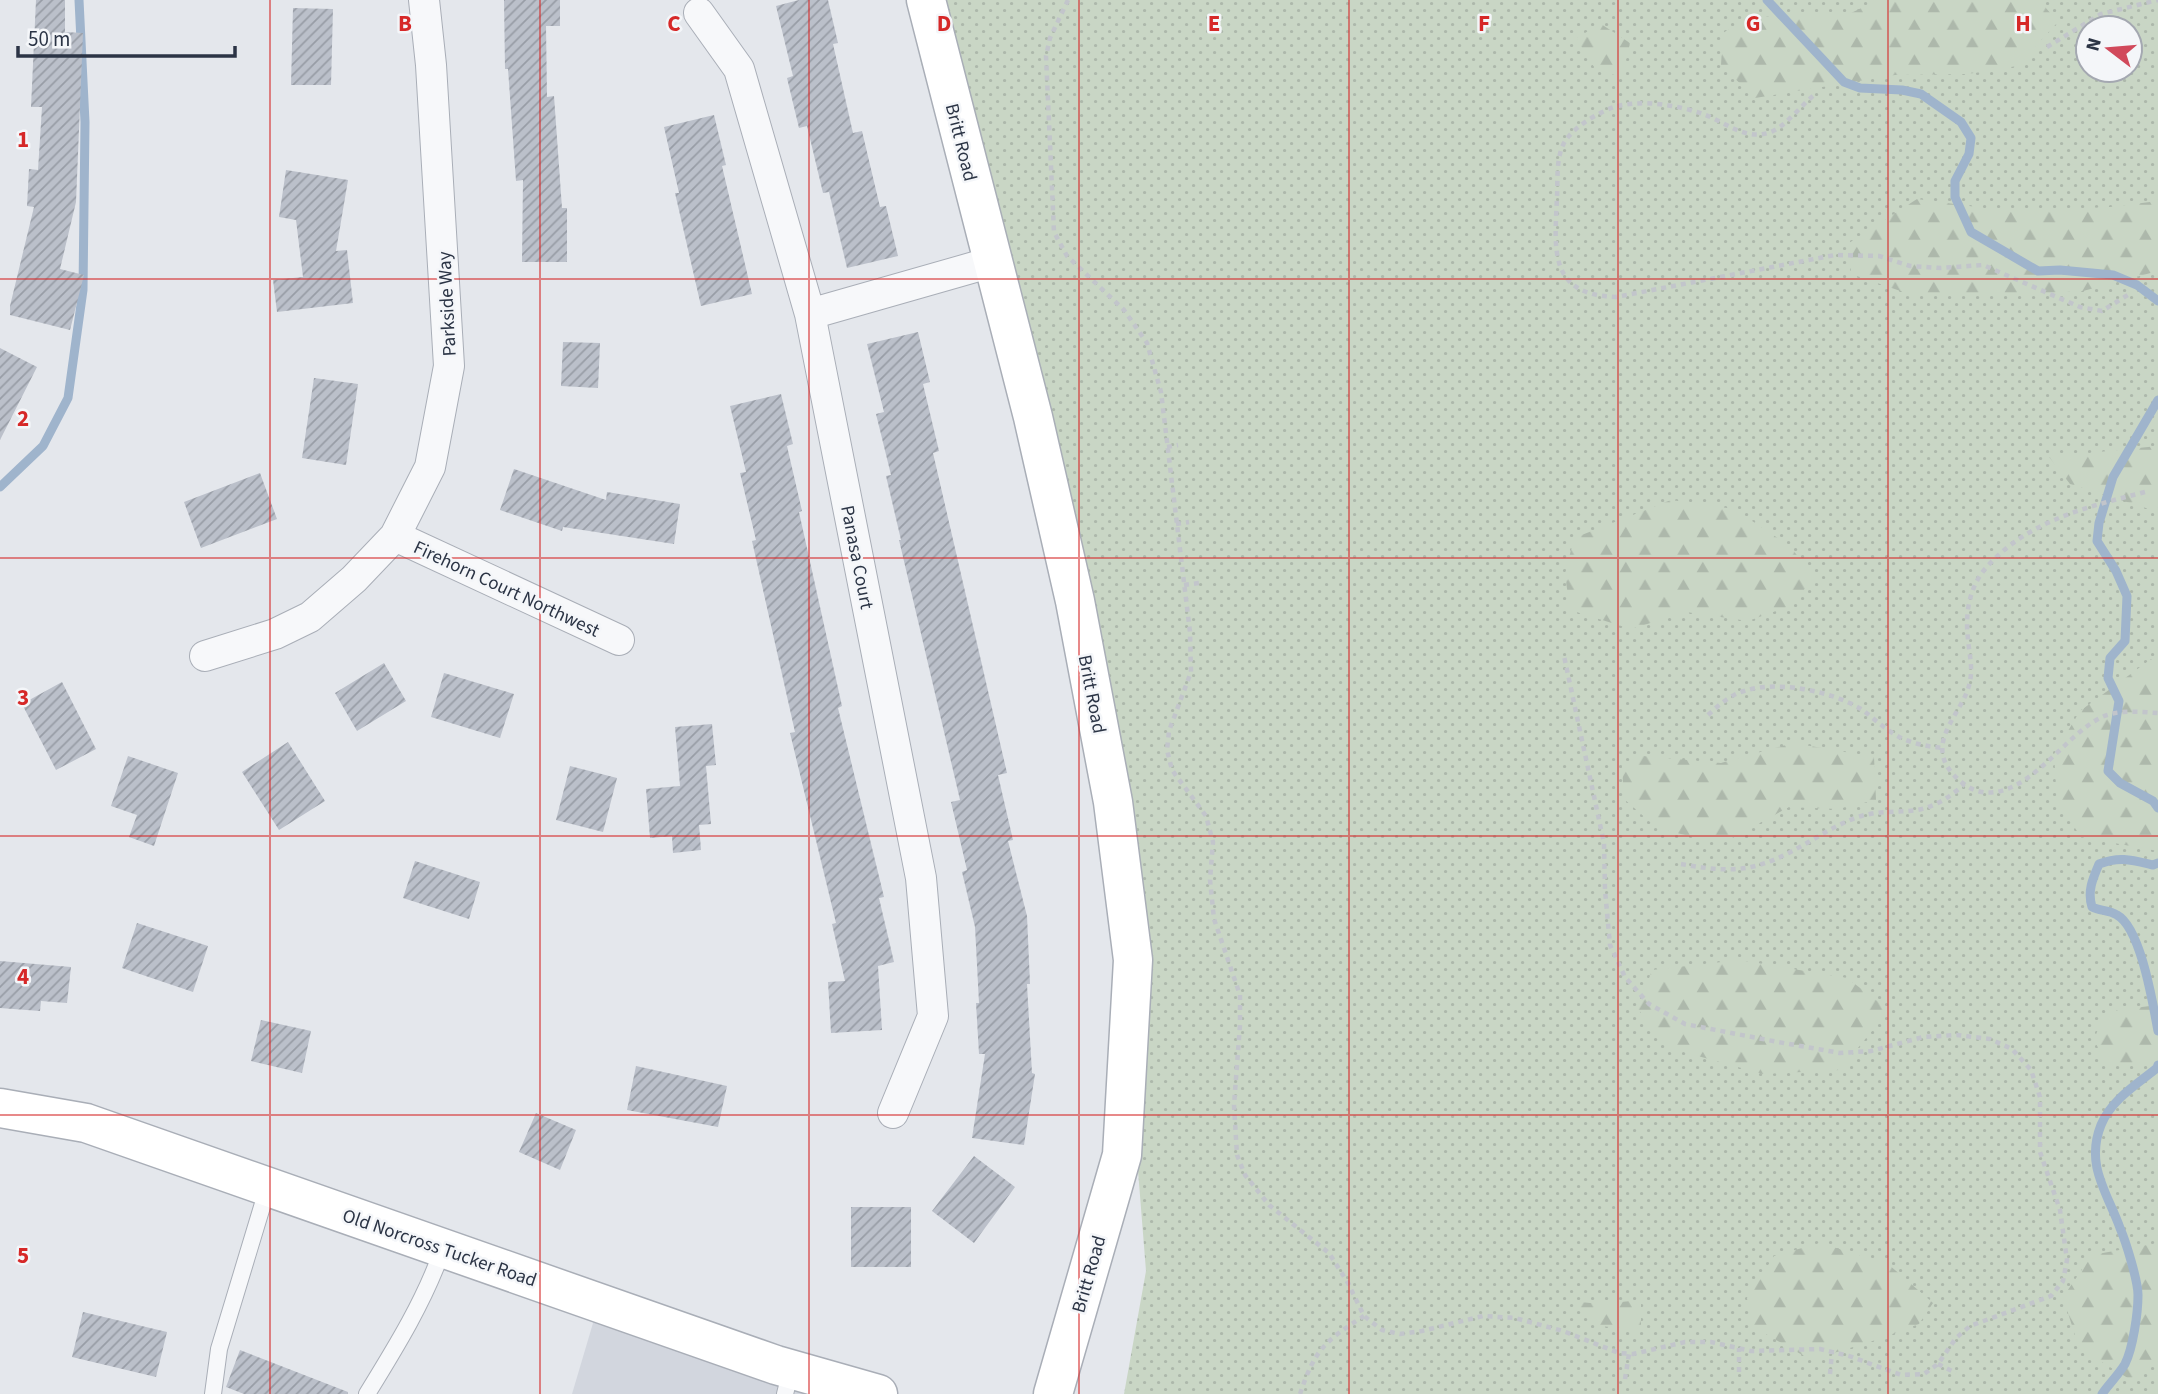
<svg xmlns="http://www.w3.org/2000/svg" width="2158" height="1394" font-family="'Source Sans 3',sans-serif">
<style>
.built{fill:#d2d6de}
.grass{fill:url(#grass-dots);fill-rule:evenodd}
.forest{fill:url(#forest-firs)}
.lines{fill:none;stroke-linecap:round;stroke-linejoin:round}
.stream{stroke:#9fb4cc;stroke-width:9}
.building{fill:url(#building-hatch)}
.lane-casing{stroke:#a9aeb7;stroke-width:18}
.street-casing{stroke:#a9aeb7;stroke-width:32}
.secondary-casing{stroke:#a9aeb7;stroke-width:41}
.path{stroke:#c2c5cb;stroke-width:4.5;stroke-dasharray:5 5;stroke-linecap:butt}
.lane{stroke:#f7f8fa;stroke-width:16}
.street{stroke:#f7f8fa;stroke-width:30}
.secondary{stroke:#fff;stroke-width:38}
.grid{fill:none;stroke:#d62828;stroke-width:2;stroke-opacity:0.55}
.labels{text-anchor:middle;stroke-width:5;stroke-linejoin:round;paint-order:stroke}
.street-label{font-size:19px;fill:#2b3445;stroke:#f4f6f9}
.grid-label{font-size:23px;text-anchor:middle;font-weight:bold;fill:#d62828;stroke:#f4f6f9;stroke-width:5;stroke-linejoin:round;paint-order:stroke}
</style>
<defs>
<pattern id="grass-dots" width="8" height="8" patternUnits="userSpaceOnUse" patternTransform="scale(1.75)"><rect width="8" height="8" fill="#c9d6c5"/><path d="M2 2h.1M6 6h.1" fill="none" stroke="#adb8ab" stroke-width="1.8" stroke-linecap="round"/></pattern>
<pattern id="forest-firs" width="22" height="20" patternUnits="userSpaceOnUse" patternTransform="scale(1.75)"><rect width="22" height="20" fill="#c9d6c5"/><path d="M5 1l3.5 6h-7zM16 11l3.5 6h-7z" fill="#adb8ab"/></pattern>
<pattern id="building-hatch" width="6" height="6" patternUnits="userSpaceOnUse" patternTransform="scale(1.75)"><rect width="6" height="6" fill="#bbc0ca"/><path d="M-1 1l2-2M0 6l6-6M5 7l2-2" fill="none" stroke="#989da6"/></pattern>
</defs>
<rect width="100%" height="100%" fill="#e4e7ec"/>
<path class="built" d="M596,1313L885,1394H572Z"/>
<path class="grass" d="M910,0H2158V1394H1124L1146,1271L1125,1007L1072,500L921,63ZM2088,28H2130V70H2088Z"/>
<path class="forest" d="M1878,0H2039L2058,22L2017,66L1968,74L1895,75L1755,98L1721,65L1723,33L1748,17L1849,14Z
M1601,24L1630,43L1622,77L1596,70L1576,38Z
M1917,199L2014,212L2110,207L2158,201V271L2083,291L1997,296H1915L1851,274L1849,243Z
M2158,446V504L2149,509L2070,484L2049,457Z
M1671,500L1734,509L1790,546L1814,578L1790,606L1748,621L1686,612L1631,629L1570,610L1565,574L1574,538Z
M2158,654V851L2081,837L2057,801L2054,754L2080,711Z
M1793,743L1874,757L1876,800L1837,809L1789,807L1721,844L1657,828L1624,799L1622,766L1643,756L1721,763Z
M1739,960L1847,978L1889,1010L1840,1070L1763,1074L1669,1048L1638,1009L1652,970Z
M2158,1005V1065L2105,1063L2094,1039L2103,1018L2118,1010Z
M1820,1243L1888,1264L1933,1303L1919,1324L1879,1339L1811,1360L1752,1326L1747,1298L1774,1256Z
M2158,1243V1360L2131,1380L2079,1348L2063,1297L2092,1255Z
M1641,1300V1330L1600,1326L1569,1301L1601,1304Z"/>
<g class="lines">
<path class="stream" d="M1767,0L1844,82L1860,88L1902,90L1921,94L1961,122L1971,138L1969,154L1955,181V197L1971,232L2038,271L2060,270L2113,275L2137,285L2158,301
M2158,400L2113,477L2099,523L2097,541L2116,571L2127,596L2125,641L2110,658L2108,678L2119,701L2108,771L2120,783L2153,801L2158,808
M0,487L43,446L68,398L83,290L85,122L79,0
M2158,863L2153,865C2132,860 2120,856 2099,864C2093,878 2087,891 2092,907C2100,911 2109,910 2117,915C2141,928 2153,1005 2158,1031
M2102,1394C2109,1384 2119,1374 2125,1364C2133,1348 2138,1313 2138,1295C2138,1281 2126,1242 2120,1228C2107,1192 2085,1165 2101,1125C2111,1100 2137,1084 2157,1068L2158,1065"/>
</g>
<path class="building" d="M36,0H65V32L83,33L76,202L60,269L84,275L70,330L10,315V306L34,207L27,206L29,169L38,170L42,107H31Z
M504,0H560V26H546L547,97L554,96L562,208H567V262H522L523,180L516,181L508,69H505Z
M799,0H828L838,43L833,44L853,133L862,131L880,207L886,206L898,256L847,268L829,192L823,193L807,126L799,128L787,78L793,76L776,6Z
M293,8L333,9L331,85H291Z
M714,115L726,165L722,166L752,294L701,306L675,193H679L664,127Z
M286,170L348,180L336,251L347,250L353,303L277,312L273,280L303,277L296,220L279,217Z
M918,332L930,382L923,384L939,451L933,453L1007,773L998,775L1013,840L1008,841L1027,916L1030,984H1027L1032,1073L1035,1074L1024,1145L972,1138L985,1054H979L976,1003H979L975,927L962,872L967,870L951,802L960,800L899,540H901L886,476L891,475L876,414L884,412L867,344Z
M563,342L600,343L598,388L561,386Z
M0,348L37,367L0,440Z
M314,378L358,384L346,465L302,458Z
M781,394L793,444L787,446L802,511L799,512L842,706L838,708L884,897L879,898L894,962L878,966L882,1030L831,1033L828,982L845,981L832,924L836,923L790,733L795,732L752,541L756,540L740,473L746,472L730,406Z
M514,469L606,500L607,492L680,504L674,544L563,527L562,531L500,510Z
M260,473L277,519L201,548L184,502Z
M384,663L406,701L357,731L335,693Z
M444,673L514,694L500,738L431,717Z
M62,682L96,749L56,770L22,704Z
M712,724L716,765L706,766L711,824L699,825L701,850L673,853L672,836L650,838L646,789L680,786L675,727Z
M288,742L325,801L279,830L242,772Z
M128,756L178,773L154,846L129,837L137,815L111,806Z
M570,766L617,778L603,832L556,820Z
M415,861L480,882L469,919L403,898Z
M137,923L208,946L193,992L122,968Z
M0,961L71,967L67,1003L41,1001L40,1011L0,1008Z
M261,1020L311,1031L302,1073L251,1061Z
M636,1066L727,1086L718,1127L627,1110Z
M536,1113L576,1130L560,1170L519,1152Z
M974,1156L1015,1187L974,1243L932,1211Z
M851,1207H911V1267H851Z
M83,1312L167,1332L156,1377L72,1357Z
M240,1350L348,1392V1394H244L226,1387Z"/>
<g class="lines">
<g class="lane-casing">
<path id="lane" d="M213,1394L219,1349L268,1187
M367,1394C396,1347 425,1300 443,1248
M785,1394L791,1370"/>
</g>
<g class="street-casing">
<path id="street" d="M699,13L739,69L810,314L921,878L933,1016L893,1113
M810,314L992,262
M395,536L619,640
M205,656L275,634L310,617L354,579L395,536L430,467L449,366L431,65L424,0"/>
</g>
<g class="secondary-casing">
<path id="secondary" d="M926,0L1033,417L1075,601L1113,802L1133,960L1122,1155L1053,1394
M0,1108L86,1123L776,1365L878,1394"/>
</g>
<path class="path" d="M1068,0L1050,38L1046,56L1054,232L1067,256L1124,310L1147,343L1161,392L1190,632L1191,672L1169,731L1167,750L1172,770L1206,816L1213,842L1210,880L1214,919L1240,995V1025L1234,1105L1237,1155L1245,1175L1269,1205L1329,1253L1348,1283L1364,1316L1382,1330L1400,1334L1422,1331L1483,1316L1515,1318L1563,1331L1619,1353L1633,1354L1685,1342H1711L1751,1351L1820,1349L1849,1356L1901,1375L1924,1374L1938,1364L1956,1338L1970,1326L2051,1296L2063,1281L2067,1260L2060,1210L2040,1152V1097L2031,1070L2012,1049L1990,1039L1957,1035L1923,1037L1871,1051L1840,1053L1778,1042L1685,1024L1649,1004L1625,977L1610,945L1605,890L1604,843L1564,656
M2047,47L2101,14L2158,0
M1813,96C1802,105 1785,126 1773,131C1747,143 1726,122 1703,114C1677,105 1642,99 1614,107C1600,112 1579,124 1569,136C1555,151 1558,178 1557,197C1555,248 1547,295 1616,297L1835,255L1879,256L1910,266L1941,268L1983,265L2080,307L2102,311L2131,293
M1167,447L1178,445
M2145,492C2087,507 2026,521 1985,569C1969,588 1965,614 1968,639C1969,653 1973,667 1970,681C1965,712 1924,740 1952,773C1960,782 1970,790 1982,792C2027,799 2064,736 2100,718C2117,709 2140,712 2158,713
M1176,524L1189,522
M1184,585L1199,583
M1708,715C1719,705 1730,695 1744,691C1778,680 1831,691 1861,709C1871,716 1880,725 1891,732C1907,743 1924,746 1943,748
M1681,864C1704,868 1727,872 1751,867C1790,859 1821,830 1858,817C1879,810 1897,813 1917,810C1935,807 1952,796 1964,784
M1938,1364L1956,1373
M1739,1372V1348
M1830,1374L1832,1352
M1625,1379L1629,1354
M1300,1394C1315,1349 1325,1341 1364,1316"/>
<use href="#lane" class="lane"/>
<use href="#street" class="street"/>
<use href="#secondary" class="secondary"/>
</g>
<path class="grid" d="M270,0V1394M540,0V1394M809,0V1394M1079,0V1394M1349,0V1394M1618,0V1394M1888,0V1394M0,279H2158M0,558H2158M0,836H2158M0,1115H2158"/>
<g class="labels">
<g class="street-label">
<text transform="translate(962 142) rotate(76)" y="7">Britt Road</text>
<text transform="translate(446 304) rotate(-93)" y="7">Parkside Way</text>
<text transform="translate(858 557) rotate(79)" y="7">Panasa Court</text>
<text transform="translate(507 588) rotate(25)" y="7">Firehorn Court Northwest</text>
<text transform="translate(1093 694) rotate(79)" y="7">Britt Road</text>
<text transform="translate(440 1247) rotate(19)" y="7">Old Norcross Tucker Road</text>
<text transform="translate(1088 1274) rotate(-74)" y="7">Britt Road</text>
</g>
</g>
<g class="grid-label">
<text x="405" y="31">B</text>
<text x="674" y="31">C</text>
<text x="944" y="31">D</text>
<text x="1214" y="31">E</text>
<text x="1484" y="31">F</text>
<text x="1753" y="31">G</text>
<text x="2023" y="31">H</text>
<text x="23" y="147">1</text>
<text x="23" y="426">2</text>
<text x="23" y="705">3</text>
<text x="23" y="984">4</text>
<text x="23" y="1263">5</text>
</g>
<g transform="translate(2109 49) rotate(286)"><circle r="33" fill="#f4f6f9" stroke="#a4a8b1" stroke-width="2"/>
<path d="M0-5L12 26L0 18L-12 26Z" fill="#d1495b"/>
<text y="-10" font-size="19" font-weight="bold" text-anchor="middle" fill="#2b3445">N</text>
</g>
<path d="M18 46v10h217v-10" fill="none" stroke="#2b3445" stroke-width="3.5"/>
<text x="28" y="46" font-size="21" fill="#2b3445" stroke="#f4f6f9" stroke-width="5" paint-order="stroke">50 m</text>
</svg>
